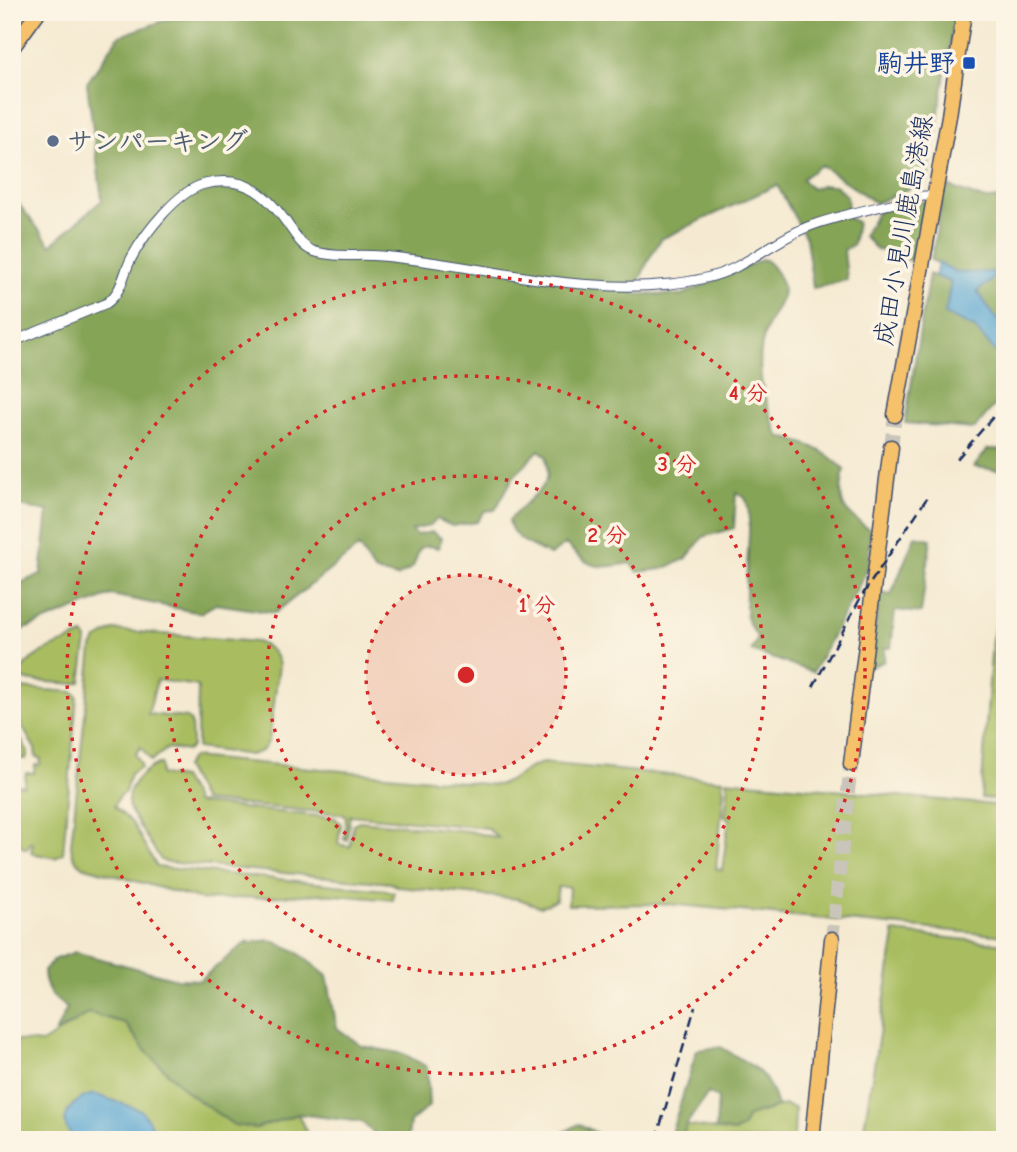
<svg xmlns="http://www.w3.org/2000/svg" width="1017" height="1152" font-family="'Comic Neue','Klee One',sans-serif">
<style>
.green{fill:#a9bd61;stroke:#627660;stroke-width:2}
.forest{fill:#86a457;stroke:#506a5a;stroke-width:2}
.water{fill:#59a6d2;stroke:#3a6a98;stroke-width:2}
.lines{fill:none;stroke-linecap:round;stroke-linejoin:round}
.primary-tunnel{stroke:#c9c5ba;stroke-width:14;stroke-dasharray:14 7;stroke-linecap:butt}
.minor-casing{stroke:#3c4b6f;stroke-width:11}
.primary-casing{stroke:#3c4b6f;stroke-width:17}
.trunk-casing{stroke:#3c4b6f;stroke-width:17}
.minor{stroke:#fff;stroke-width:9}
.primary{stroke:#f5c16b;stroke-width:14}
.trunk{stroke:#f5c16b;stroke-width:14}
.rail{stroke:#1b2f5e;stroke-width:2.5;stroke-dasharray:10 5;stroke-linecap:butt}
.ring{fill:none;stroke:#d62828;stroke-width:3.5;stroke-dasharray:3.5 7}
.transit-dot{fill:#1a4fb4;stroke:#fcf5e5;stroke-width:2.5}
.service-dot{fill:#5c6f8a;stroke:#fcf5e5;stroke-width:2.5}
.labels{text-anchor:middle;stroke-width:7;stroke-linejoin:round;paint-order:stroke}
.transit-label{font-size:26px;font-weight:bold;fill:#164399;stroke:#fcf5e5;text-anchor:end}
.service-label{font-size:26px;font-weight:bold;fill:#4e5e75;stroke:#fcf5e5;text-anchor:start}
.street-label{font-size:26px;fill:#1b2f5e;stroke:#fcf5e5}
.centre{fill:#d62828;stroke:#fcf5e5;stroke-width:3.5}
.ring-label{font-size:21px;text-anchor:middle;font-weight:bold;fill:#d62828;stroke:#fcf5e5;stroke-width:7;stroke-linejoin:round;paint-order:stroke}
</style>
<rect width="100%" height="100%" fill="#fcf5e5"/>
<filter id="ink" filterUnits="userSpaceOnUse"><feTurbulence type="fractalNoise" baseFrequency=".0143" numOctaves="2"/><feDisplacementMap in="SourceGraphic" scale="14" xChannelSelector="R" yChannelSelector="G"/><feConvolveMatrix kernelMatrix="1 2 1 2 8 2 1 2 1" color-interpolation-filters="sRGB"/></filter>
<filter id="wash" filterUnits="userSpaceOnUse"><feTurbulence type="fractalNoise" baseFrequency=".00686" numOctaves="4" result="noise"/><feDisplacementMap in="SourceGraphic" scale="28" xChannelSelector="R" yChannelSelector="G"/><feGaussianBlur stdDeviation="1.57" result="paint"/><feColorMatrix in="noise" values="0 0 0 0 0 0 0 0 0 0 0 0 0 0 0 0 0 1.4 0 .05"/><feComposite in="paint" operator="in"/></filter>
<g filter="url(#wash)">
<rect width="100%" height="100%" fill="#f5ead1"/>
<path class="green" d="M1005,605V800L981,798L992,640L998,616Z
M113,630L257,642C269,647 276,652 279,665L269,741L262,751L250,755L197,748L198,686L157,680L148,714L187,718L191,722L192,746L187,751L168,748L151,761L141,747L135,754L141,764V767L130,774L125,792L119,796L114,806L133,824L157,867L386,890L394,893L393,900L322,894L203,900L82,866C74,860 72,855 71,845L92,648L96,640Z
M83,635L87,639L81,682L75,684L21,680L19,676C26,653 63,644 83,635Z
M18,688L73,692L77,696L63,853L55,858L31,853L33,843H30L28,848L25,849L12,837V784L24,786L26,773H34L35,765H40L41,759L36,757L35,749L18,719Z
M12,725L28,752L26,759L12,758Z
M192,757L496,785C514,783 525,766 543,763L723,780L722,786L724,790L716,869L722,870L729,819L725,816L728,789L726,780L1005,806V936L668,904L568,905L569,887H558L556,900L540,907L519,899L399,887L391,883L165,862L161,860C155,850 131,815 129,807C124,787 143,771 158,764H161V775L182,778L194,798L195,803L335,818L341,824L338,844L350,847L353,824L359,821L468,831L498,838L487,828L350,815L347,840H344L346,816L342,814L203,801L185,767Z
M893,932L1005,944V1140H862L894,941Z
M89,1013L125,1023L145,1050L188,1093L234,1124L256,1128L298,1114L310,1140H12V1040L42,1043Z
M784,1105L795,1108L794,1140H682L686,1125L734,1132L742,1128L748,1116Z"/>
<path class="forest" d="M256,12H955L928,180L876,203L821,165L802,179L812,189L822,185H835L847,196L848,218L857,222L853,245L844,250L847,280L813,288L806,238L777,185L661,239L649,259L633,294L682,295L763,259C772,263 783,280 783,290C784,299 772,315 768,324C752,363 763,400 779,436C808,444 822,448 844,469C838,506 840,508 870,530L869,566L813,672L751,651L758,638C754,632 749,625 747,619C741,593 756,514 745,498C743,496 739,494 736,492L734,528L703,537L686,559L662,569L638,572L630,563C598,570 588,568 566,544L550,555C535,547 510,539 509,520C518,509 544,490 547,478C549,472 547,463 546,456L539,450L514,476L495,510L485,511L477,522L452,526L437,519L429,526L412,530L416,535L432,532L441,538L439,548L428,546L420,548L413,567L397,577L374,571L359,547L275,613L216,604L200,613L111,595L12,634V587L41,574L48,511L12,505V207L18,203L51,245L102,200L87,83L119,36L169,19Z
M945,185L985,200L1005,197V331L976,291L991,281L994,272L958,273L931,260Z
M925,201L916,263L876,249L864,236L878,211Z
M929,274L951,282L945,314L975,328L999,355L1005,352V393L974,429L905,423Z
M988,449L1005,450V471L974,467Z
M915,536L931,539L921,613L895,610L891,648H885L884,661L869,668L880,593L891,595Z
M271,940L296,951L327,976L337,1028L362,1046L404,1054L427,1067L429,1106L410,1122L408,1137L412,1140H381L362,1122L298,1114L256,1128L234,1125L188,1093L145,1050L125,1023L89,1013L55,1033L67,1008C51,997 45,990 44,971L53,960L75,952L177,979L200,980L245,943Z
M721,1047C752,1067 768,1069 777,1107L748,1116L742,1128L734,1132L716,1129L718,1098L708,1093L686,1125L682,1140H669L697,1050Z
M579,1124L597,1133L602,1140H557L562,1133Z"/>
<path class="water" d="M938,263L958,273L995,272L991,281L977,291L1005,331V352L999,356L975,328L945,314L951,282L935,276Z
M94,1094L141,1110L162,1140H77C52,1122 71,1099 94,1094Z"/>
</g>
<g filter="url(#ink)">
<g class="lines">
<path class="primary-tunnel" d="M891,447L895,415
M832,939L851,764"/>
<g class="minor-casing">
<path id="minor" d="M12,342L107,303C123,291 123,273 132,257C145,233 178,190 205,184C247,174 269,196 291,229C297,237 302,247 313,251C334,258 359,254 381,256C453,262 524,281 596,285C636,288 700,286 736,267C761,254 785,235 810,226C846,213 886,206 923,196H935"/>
</g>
<g class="primary-casing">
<path id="primary" d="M895,415L949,116L964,12
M851,764L891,447
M812,1140L832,939"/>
</g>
<g class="trunk-casing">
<path id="trunk" d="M12,48L38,12"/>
</g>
<use href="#minor" class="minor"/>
<use href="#primary" class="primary"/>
<use href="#trunk" class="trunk"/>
<path class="rail" d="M957,459L1005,403
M813,687L861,597L927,498
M656,1140L695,1007"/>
</g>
</g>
<circle cx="466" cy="675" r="100" fill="#d62828" fill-opacity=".12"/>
<g class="ring">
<circle cx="466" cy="675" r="100"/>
<circle cx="466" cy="675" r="199"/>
<circle cx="466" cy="675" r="299"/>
<circle cx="466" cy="675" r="399"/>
</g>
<rect class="transit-dot" x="962" y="56" width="14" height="14" rx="3.5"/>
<circle class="service-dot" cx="53" cy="141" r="7"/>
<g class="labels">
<g class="transit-label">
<text x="955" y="72">駒井野</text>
</g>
<g class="service-label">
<text x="67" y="150">サンパーキング</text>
</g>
<g class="street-label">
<text transform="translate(903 230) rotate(-80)" y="9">成田小見川鹿島港線</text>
</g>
</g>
<circle cx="466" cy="675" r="10" class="centre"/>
<g class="ring-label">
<text x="748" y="400">4 分</text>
<text x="677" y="471">3 分</text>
<text x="607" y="542">2 分</text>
<text x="537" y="612">1 分</text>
</g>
<rect width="1017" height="1152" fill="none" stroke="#fcf5e5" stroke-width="42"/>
</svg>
